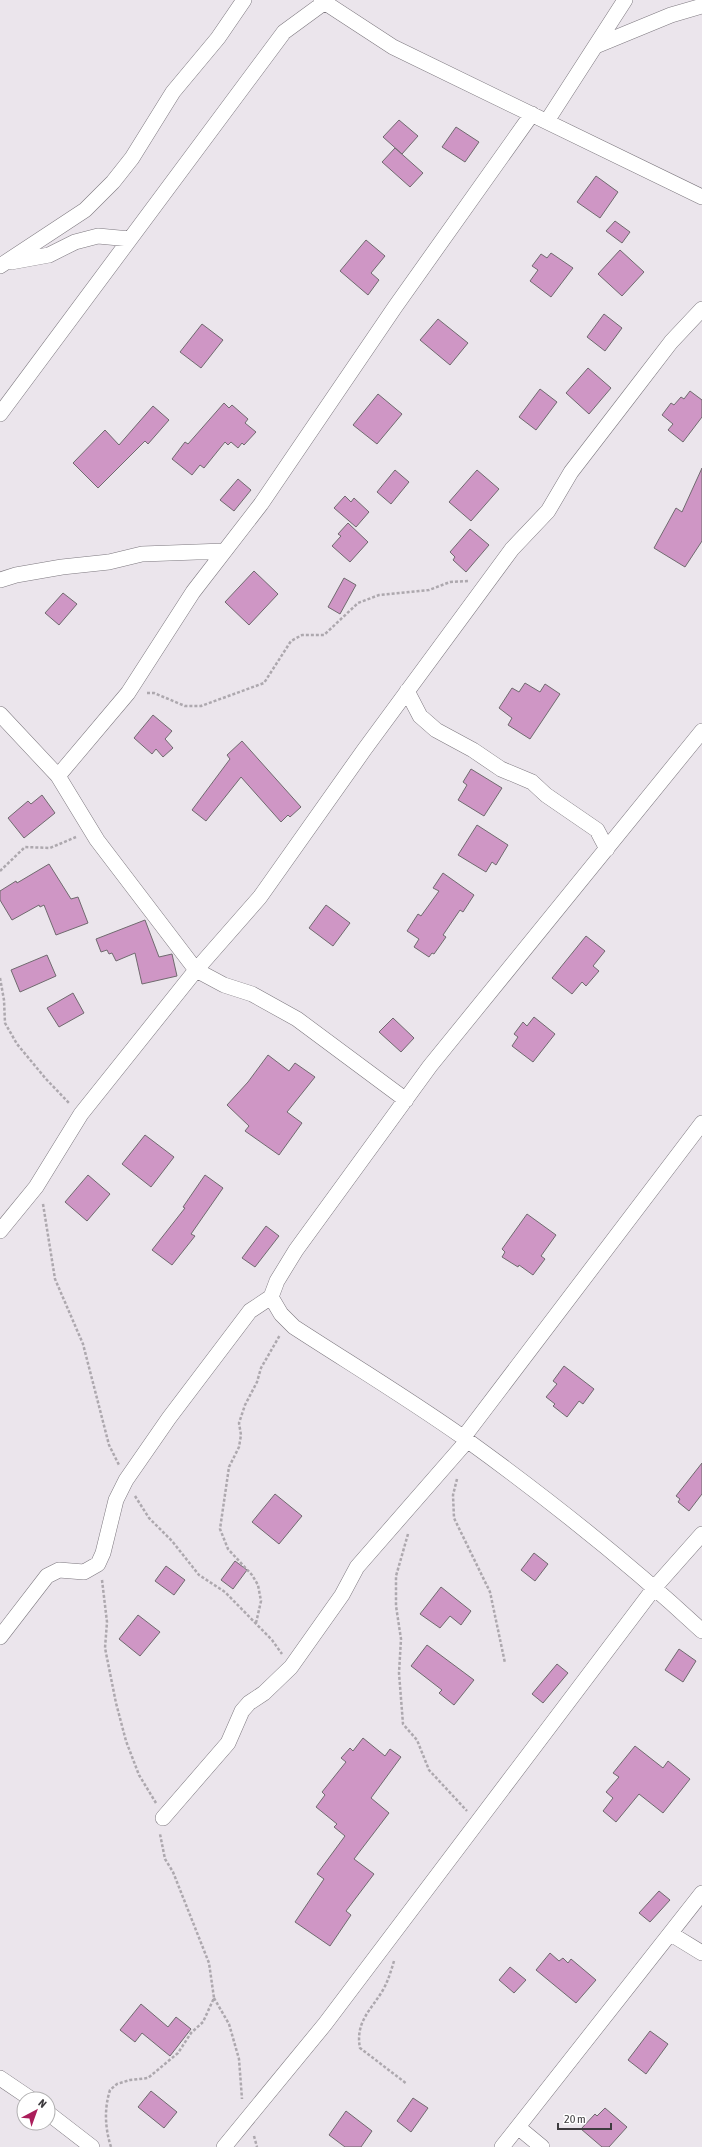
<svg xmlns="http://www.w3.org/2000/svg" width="702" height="2147" font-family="'Asap Condensed',sans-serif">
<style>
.building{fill:#cf96c5;stroke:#706a6f}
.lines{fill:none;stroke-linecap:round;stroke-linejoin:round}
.minor-casing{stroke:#7d787f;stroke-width:16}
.path{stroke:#ada8ae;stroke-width:2.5;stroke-dasharray:3 2;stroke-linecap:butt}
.minor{stroke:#fff;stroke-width:15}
</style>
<rect width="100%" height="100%" fill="#ebe5ec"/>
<path class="building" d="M399,120L418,136L402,154L383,137Z
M456,127L479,142L465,162L442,147Z
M395,148L423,173L410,187L382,162Z
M596,176L618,192L600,218L577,202Z
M615,221L630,232L622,243L606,231Z
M366,240L385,256L371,273L379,280L368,295L340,271Z
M620,250L644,272L622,296L598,274Z
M551,253L573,268L551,297L530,281L538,270L532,266L541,254L547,258Z
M604,314L622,328L605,351L587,337Z
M438,319L468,343L450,365L420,340Z
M202,324L223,340L201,368L180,352Z
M588,368L611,388L589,414L566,393Z
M540,389L557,402L536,430L519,417Z
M690,391L702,400V417L683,442L668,430L673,424L662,415L671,403L674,405L681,397L684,399Z
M378,394L402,414L377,444L353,425Z
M224,403L229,408L232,405L248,419L245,423L256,432L244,445L242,443L238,448L231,442L228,445L225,442L204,468L200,465L192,475L172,459L185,442L188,444Z
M153,406L169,420L148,444L145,441L98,488L73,463L105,430L119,445Z
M702,468V541L685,567L654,548L676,508L682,512Z
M395,470L409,482L391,504L377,492Z
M477,470L499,489L471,521L449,502Z
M238,479L251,490L234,511L220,500Z
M345,496L351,502L354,498L369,512L356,527L334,508Z
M348,523L368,542L350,562L332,546L341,536L338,534Z
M470,529L489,545L466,572L453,560L455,557L450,552Z
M254,571L278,594L249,625L225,602Z
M344,578L356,585L340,614L328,607Z
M63,593L77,604L59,625L45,613Z
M525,683L540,692L545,684L560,694L530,739L508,725L512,718L499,708L512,688L519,692Z
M153,715L172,731L165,739L173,748L163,757L156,749L152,754L134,738Z
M242,741L301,807L290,817L288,815L281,822L241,777L206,821L192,810L230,759L227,755Z
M471,769L502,788L484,816L458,800L467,785L463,782Z
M42,795L55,813L24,838L8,818L28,801L31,804Z
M477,825L508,845L496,865L492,862L486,872L458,855Z
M49,864L71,899L78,897L88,923L56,935L44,905L40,907L39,905L12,920L0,900V891L16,881L17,883Z
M443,873L474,895L463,912L460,910L443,935L446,937L434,954L432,953L429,957L414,947L419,939L407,931L418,914L421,916L439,891L433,888Z
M326,905L350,923L333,946L309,928Z
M145,920L159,957L172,954L177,976L142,984L135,953L116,961L112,953L109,954L107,950L101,952L96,939Z
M586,936L605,951L593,966L599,971L586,986L582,982L572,994L552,978Z
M47,955L56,976L20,992L11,970Z
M73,993L84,1013L59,1027L47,1008Z
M534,1017L555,1034L533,1062L512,1046L518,1037L514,1034L523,1022L527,1026Z
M393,1018L414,1038L401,1052L379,1032Z
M268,1055L289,1071L295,1063L315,1077L287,1112L302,1123L279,1155L245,1131L249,1126L227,1105L248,1082Z
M145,1135L174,1157L151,1187L122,1164Z
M88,1175L110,1194L87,1221L65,1202Z
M205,1175L223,1188L191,1234L195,1236L172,1265L152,1250L185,1208L183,1207Z
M527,1214L556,1235L541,1256L545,1259L533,1275L519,1265L518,1267L502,1257L505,1252L502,1249Z
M266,1226L279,1236L255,1267L242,1258Z
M564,1366L594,1389L583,1404L579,1401L567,1417L553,1406L555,1404L546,1397L557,1384L553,1381Z
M702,1463V1494L689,1511L678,1502L680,1499L676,1496Z
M275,1494L302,1516L279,1544L252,1522Z
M534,1553L548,1564L535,1581L521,1570Z
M235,1561L247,1570L233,1589L221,1580Z
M166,1566L185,1580L174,1595L155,1581Z
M441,1587L471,1611L461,1625L450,1616L440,1628L420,1614Z
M138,1615L160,1632L140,1656L119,1639Z
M427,1645L474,1680L454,1705L439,1693L442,1690L411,1666Z
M679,1649L696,1661L683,1682L665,1670Z
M557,1664L568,1673L543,1703L532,1694Z
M363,1738L385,1756L390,1749L401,1757L371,1798L389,1813L354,1859L374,1874L346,1911L351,1915L330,1946L295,1922L324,1879L317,1874L345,1836L334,1827L337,1824L316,1807L325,1795L322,1792L346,1762L341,1758L350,1748L353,1751Z
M635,1746L663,1768L668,1761L690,1779L663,1813L639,1794L616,1822L603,1811L613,1798L606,1792L619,1777L613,1773Z
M659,1891L670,1900L650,1922L639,1913Z
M550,1953L559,1961L563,1958L568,1963L571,1959L596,1980L576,2003L536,1970Z
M510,1967L526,1980L514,1993L499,1980Z
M141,2004L168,2027L176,2017L191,2029L170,2056L142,2033L135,2042L120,2030Z
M650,2031L668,2044L646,2074L628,2060Z
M151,2091L177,2112L164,2128L138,2107Z
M413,2098L428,2108L411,2132L397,2121Z
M605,2108L627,2127L609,2147H602L581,2129L595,2114L597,2116Z
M346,2111L372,2131L361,2147H345L329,2135Z"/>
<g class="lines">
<g class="minor-casing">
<path id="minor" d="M321,0L393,47L702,197
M598,45L671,15L702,6
M547,121L625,0
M11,262L49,255L75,242L98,236L130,239
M0,266L85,210L113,182L132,158L173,92L218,38L244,0
M0,414L284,32L325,2
M0,580L16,575L62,567L109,562L142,554L224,551
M407,691L420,716L436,730L473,750L501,769L532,782L546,795L597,830L607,849
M0,714L58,776L97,840L196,970L224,985L252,994L297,1019L406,1100
M702,731L430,1066L296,1250L277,1281L271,1297L281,1314L294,1327C351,1364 409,1399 464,1438C547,1498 627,1561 702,1631
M58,776L128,693L193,592L261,504L395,307L532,114
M0,1231L36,1187L81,1114L196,970L260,897L364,750L512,549L548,511L571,472L628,398L671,342L702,309
M463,1438L702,1123
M0,1637L47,1576L59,1570L84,1572L98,1564L103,1553L116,1500L126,1480L169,1418L250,1311L271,1297
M163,1818L228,1743L242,1711L249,1703L264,1693L291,1667L342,1595L357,1567L467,1441
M671,1934L702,1953
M0,2078L31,2099
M48,2113L92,2147
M519,2128L542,2147
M224,2147L325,2024L655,1587L702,1534
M502,2147L702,1893"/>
</g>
<path class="path" d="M147,693H154L185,706H201L264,683L291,641L302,635H324L358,603L379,595L429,590L450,582L469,581
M0,871L25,847L50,848L76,837
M0,978L4,1000L5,1023L17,1044L46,1079L69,1103
M43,1204L55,1279L83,1344L109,1445L119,1465
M457,1479L453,1495L454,1518L490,1592L505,1663
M135,1496L149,1518L172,1541L199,1575L225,1592L272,1640L282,1654
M408,1534L396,1576V1606L401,1639L399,1673L403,1724L417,1740L429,1770L467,1811
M102,1580L107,1622L105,1648L116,1703L126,1741L139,1775L156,1803
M256,1623L261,1601L258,1585L252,1575L228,1549L220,1529L229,1467L239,1447L241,1435L239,1423L245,1405L257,1382L261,1368L280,1335
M394,1961C391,1971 388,1981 383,1990C371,2010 355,2022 360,2048L407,2084
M214,1998L229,2024L239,2059L242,2099
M254,2136L257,2147
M111,2147C105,2128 104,2109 110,2090L117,2084L130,2080L148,2078L178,2053L191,2033L203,2022L214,1998L209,1963L173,1872L165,1859L160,1834"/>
<use href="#minor" class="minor"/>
</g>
<g transform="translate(36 2111) rotate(41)"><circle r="19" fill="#ffffff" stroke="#b2b1b2"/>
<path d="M0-3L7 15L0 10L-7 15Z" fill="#ab1e5b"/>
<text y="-6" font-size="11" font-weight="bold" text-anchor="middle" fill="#3e3c3f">N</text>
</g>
<path d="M558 2123v6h53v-6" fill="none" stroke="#3e3c3f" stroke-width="2"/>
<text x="564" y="2123" font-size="12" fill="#3e3c3f" stroke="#ffffff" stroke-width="3" paint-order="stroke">20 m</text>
</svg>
